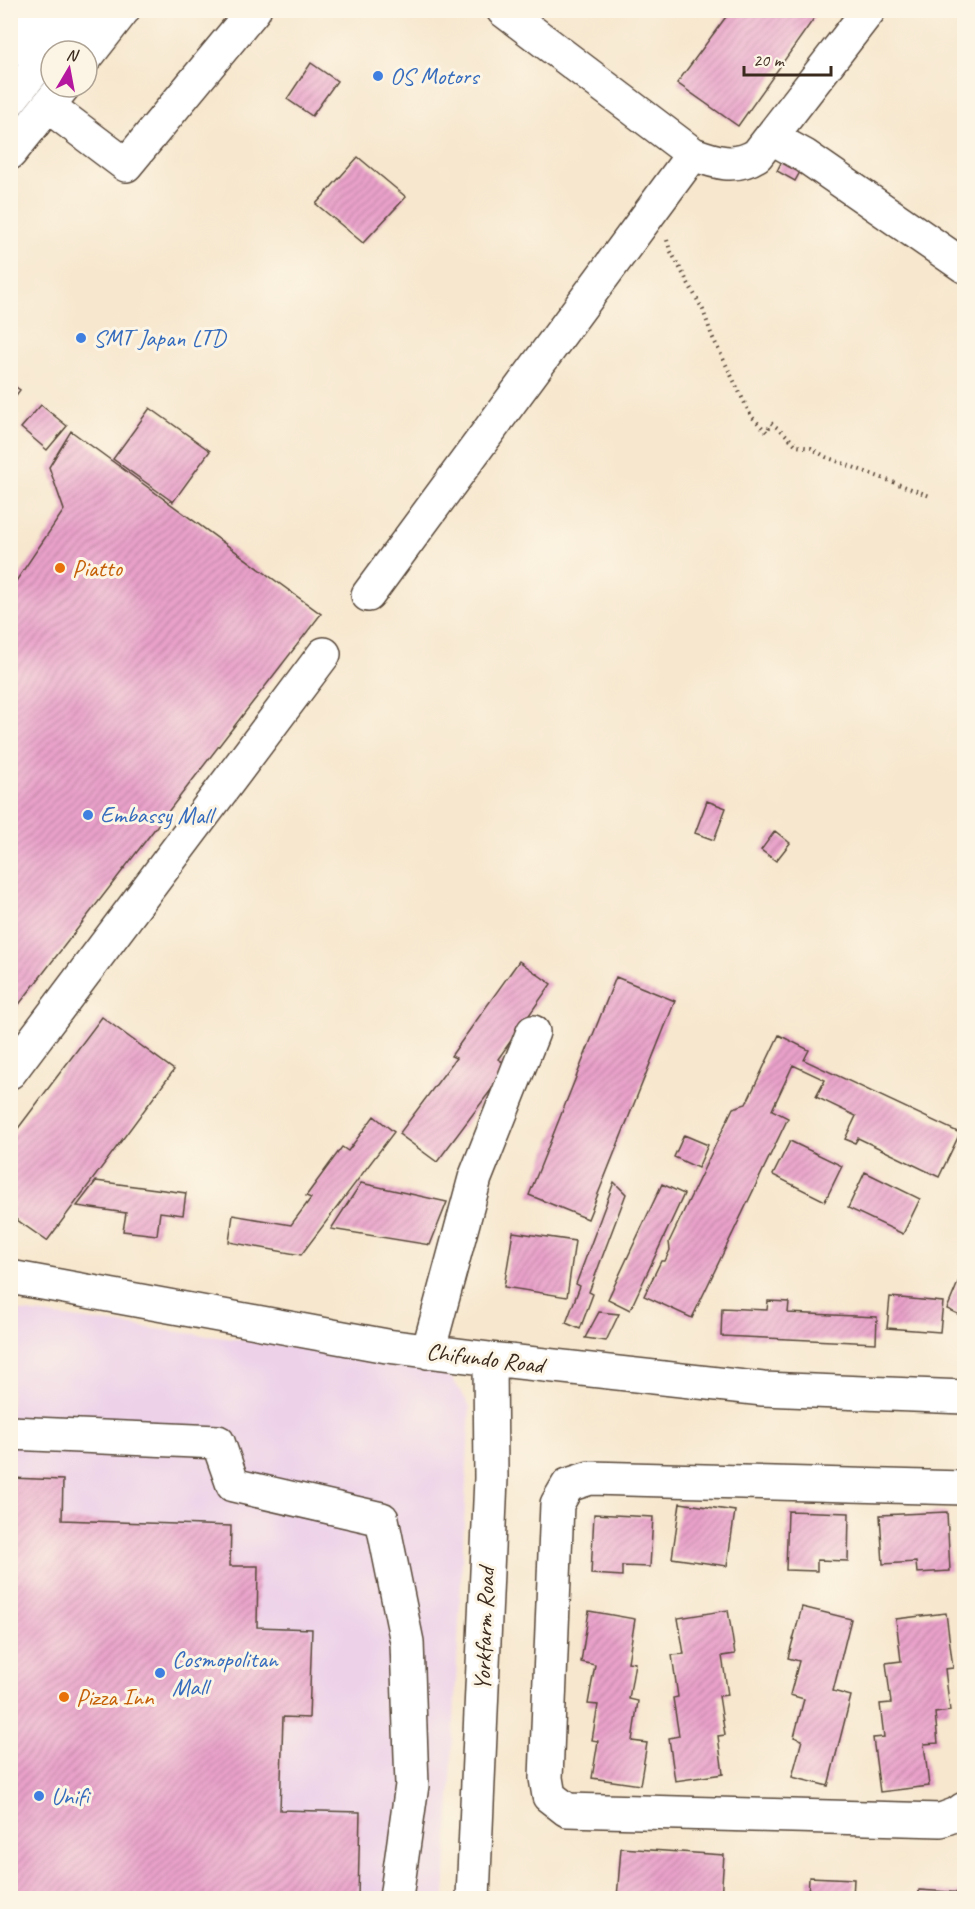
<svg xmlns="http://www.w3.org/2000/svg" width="975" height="1909" font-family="Caveat,sans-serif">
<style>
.built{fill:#edd1e9}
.building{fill:url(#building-hatch)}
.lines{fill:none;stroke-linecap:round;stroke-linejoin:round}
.minor-casing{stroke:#574638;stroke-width:36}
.major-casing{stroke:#574638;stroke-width:36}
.path{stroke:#574638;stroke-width:4;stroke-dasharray:1.5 4.5;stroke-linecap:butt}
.minor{stroke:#fff;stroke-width:33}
.major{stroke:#fff;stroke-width:33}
.shop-dot{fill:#3f7fe0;stroke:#fcf5e5;stroke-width:2}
.food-dot{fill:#e8710a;stroke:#fcf5e5;stroke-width:2}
.labels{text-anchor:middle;stroke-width:6;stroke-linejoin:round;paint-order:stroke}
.shop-label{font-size:24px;fill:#366cbe;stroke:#fcf5e5;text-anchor:start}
.food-label{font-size:24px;fill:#c56008;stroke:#fcf5e5;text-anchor:start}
.street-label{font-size:24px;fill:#3b2a1e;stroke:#fcf5e5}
</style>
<defs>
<pattern id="building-hatch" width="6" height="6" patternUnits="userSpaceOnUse" patternTransform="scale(1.5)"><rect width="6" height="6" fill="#eaa2cb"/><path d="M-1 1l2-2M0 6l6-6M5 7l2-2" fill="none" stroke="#bf84a4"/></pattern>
</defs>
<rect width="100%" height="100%" fill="#fcf5e5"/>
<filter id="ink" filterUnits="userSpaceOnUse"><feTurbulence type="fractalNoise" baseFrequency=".0167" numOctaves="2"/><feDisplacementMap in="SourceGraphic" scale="12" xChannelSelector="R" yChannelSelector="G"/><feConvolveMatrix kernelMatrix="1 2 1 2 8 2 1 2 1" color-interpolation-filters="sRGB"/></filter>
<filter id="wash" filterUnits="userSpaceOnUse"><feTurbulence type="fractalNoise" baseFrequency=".008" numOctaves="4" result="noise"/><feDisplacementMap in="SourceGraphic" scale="24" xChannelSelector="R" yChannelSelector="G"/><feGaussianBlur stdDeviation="1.35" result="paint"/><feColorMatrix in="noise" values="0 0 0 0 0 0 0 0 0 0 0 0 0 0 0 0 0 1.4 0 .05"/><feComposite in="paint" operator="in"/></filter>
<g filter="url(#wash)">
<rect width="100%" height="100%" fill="#f7e7ce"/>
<path class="built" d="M11,1310L417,1363L452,1378L470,1406L445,1898H11Z"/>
<g id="blocks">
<path class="building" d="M731,10H806L815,17L738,126L677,83Z
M311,63L337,81L312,116L287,99Z
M358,157L406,197L363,243L316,204Z
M783,159L801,170L795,181L777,171Z
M10,383L20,390L10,403Z
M41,405L67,426L47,450L21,428Z
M150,408L210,451L173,502L113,459Z
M71,431L321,614L10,1016V590L64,510L49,467Z
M707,801L726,808L714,840L695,833Z
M775,831L790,843L776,861L761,850Z
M519,961L551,984L498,1059L509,1066L437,1162L399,1134L456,1058L451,1056Z
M616,977L675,1001L588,1219L529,1195Z
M102,1017L174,1070L47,1241L10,1215V1139Z
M779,1035L809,1050L804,1060L960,1133L939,1177L858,1138L855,1143L845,1139L856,1116L816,1097L825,1080L793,1065L772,1110L788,1118L692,1318L644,1296L661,1261H665L670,1250L669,1242L733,1108L746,1104Z
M374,1116L394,1132L301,1255L229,1242L233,1215L291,1225L311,1198L306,1196L342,1147L348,1151Z
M684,1135L708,1145L698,1168L674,1157Z
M790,1141L842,1166L825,1201L773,1175Z
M865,1172L920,1199L903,1234L848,1208Z
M96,1181L186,1193L183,1215L160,1212L157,1235L123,1231L126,1213L77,1206Z
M614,1182L626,1194L589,1292L593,1294L580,1329L566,1323L580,1286L576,1284Z
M361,1183L447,1202L430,1245L331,1229Z
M662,1184L684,1194L630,1310L608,1299Z
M513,1232L575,1241L567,1297L504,1287Z
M964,1268V1317L947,1309Z
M890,1297L943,1302L940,1332L887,1328Z
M768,1301L789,1302L788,1313L877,1317L876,1343L721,1336L722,1308L767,1310Z
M599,1312L619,1314L606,1341L585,1338Z
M10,1478L63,1480L62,1520L231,1526L230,1566H258L257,1627L312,1629L309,1718L283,1717L280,1810L360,1812L358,1898H10Z
M680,1503L735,1511L727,1566L672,1558Z
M788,1511L849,1513L848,1561L817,1560V1571L786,1570Z
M947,1512L950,1571L917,1573L916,1562L883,1564L880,1515Z
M594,1514L653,1517L650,1567L622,1566V1576L591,1574Z
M802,1607L851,1619L833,1691L851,1696L828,1786L792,1777L802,1740L794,1737L804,1699L790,1695L799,1661L788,1658Z
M728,1610L735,1654L722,1656L728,1695L719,1696L725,1735L718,1736L723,1774L675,1781L669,1738L679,1736L673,1698L678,1697L672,1655L684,1654L678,1618Z
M589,1611L635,1619L628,1662L635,1663L629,1699L638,1701L632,1741L647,1743L640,1785L592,1778L598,1741L592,1740L598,1705L588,1704L595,1665L581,1662Z
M946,1613L953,1668L945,1669L950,1711L935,1713L938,1743L924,1744L929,1786L880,1792L873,1738L884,1737L880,1704L891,1703L886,1663L901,1661L896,1619Z
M621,1848L724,1855L721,1898H617Z
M809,1877L854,1879L853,1898H808Z
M919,1890L964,1893V1898H918Z"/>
</g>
</g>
<g filter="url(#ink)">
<use href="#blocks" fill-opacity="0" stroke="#574638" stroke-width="1.5"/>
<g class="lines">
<g class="minor-casing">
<path id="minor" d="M48,106L126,165L254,10
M772,138L805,156L964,266
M693,154C715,162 735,169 757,155L869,10
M368,595L693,154L503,10
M10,1072L324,654
M10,1277L387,1346L490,1359L763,1389L964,1397
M428,1352L475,1178L533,1032
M10,1433L218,1442L233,1485L382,1519L407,1642L412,1785L396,1898
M964,1488L590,1478L568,1485L557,1504L546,1778L549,1796L567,1810L941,1820L957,1814L964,1809
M473,1898L491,1478L490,1359"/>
</g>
<g class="major-casing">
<path id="major" d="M10,49L41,10
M87,56L123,10
M10,100L82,10
M10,153L63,87"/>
</g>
<path class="path" d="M667,240L670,250L703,310L712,336L751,416L767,432L771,423L783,432L797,446L811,448L826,457L930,496"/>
<use href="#minor" class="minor"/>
<use href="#major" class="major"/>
</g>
</g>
<g class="shop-dot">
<circle cx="378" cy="76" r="6"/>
<circle cx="81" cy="338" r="6"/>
<circle cx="88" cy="815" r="6"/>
<circle cx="160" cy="1673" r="6"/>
<circle cx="39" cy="1796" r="6"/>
</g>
<g class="food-dot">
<circle cx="60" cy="568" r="6"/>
<circle cx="64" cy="1697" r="6"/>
</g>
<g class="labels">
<g class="shop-label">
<text x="390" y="84">OS Motors</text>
<text x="93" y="346">SMT Japan LTD</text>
<text x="100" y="823">Embassy Mall</text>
<text x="172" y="1667">Cosmopolitan<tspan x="172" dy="28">Mall</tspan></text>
<text x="51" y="1804">Unifi</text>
</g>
<g class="food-label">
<text x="72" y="576">Piatto</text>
<text x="76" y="1705">Pizza Inn</text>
</g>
<g class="street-label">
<text transform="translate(485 1358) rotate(7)" y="8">Chifundo Road</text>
<text transform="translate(484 1629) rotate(-88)" y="8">Yorkfarm Road</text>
</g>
</g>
<rect width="975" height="1909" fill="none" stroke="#fcf5e5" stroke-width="36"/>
<g transform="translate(69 69) rotate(10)"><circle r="28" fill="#fcf5e5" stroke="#afa495" stroke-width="1.5"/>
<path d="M0-4.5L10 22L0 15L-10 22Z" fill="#b5179e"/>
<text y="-9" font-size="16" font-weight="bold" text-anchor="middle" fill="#3b2a1e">N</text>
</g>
<path d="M744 66v9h87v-9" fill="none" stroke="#3b2a1e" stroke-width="3"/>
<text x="753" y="66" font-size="18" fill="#3b2a1e" stroke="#fcf5e5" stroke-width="4.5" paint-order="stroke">20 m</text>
</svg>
